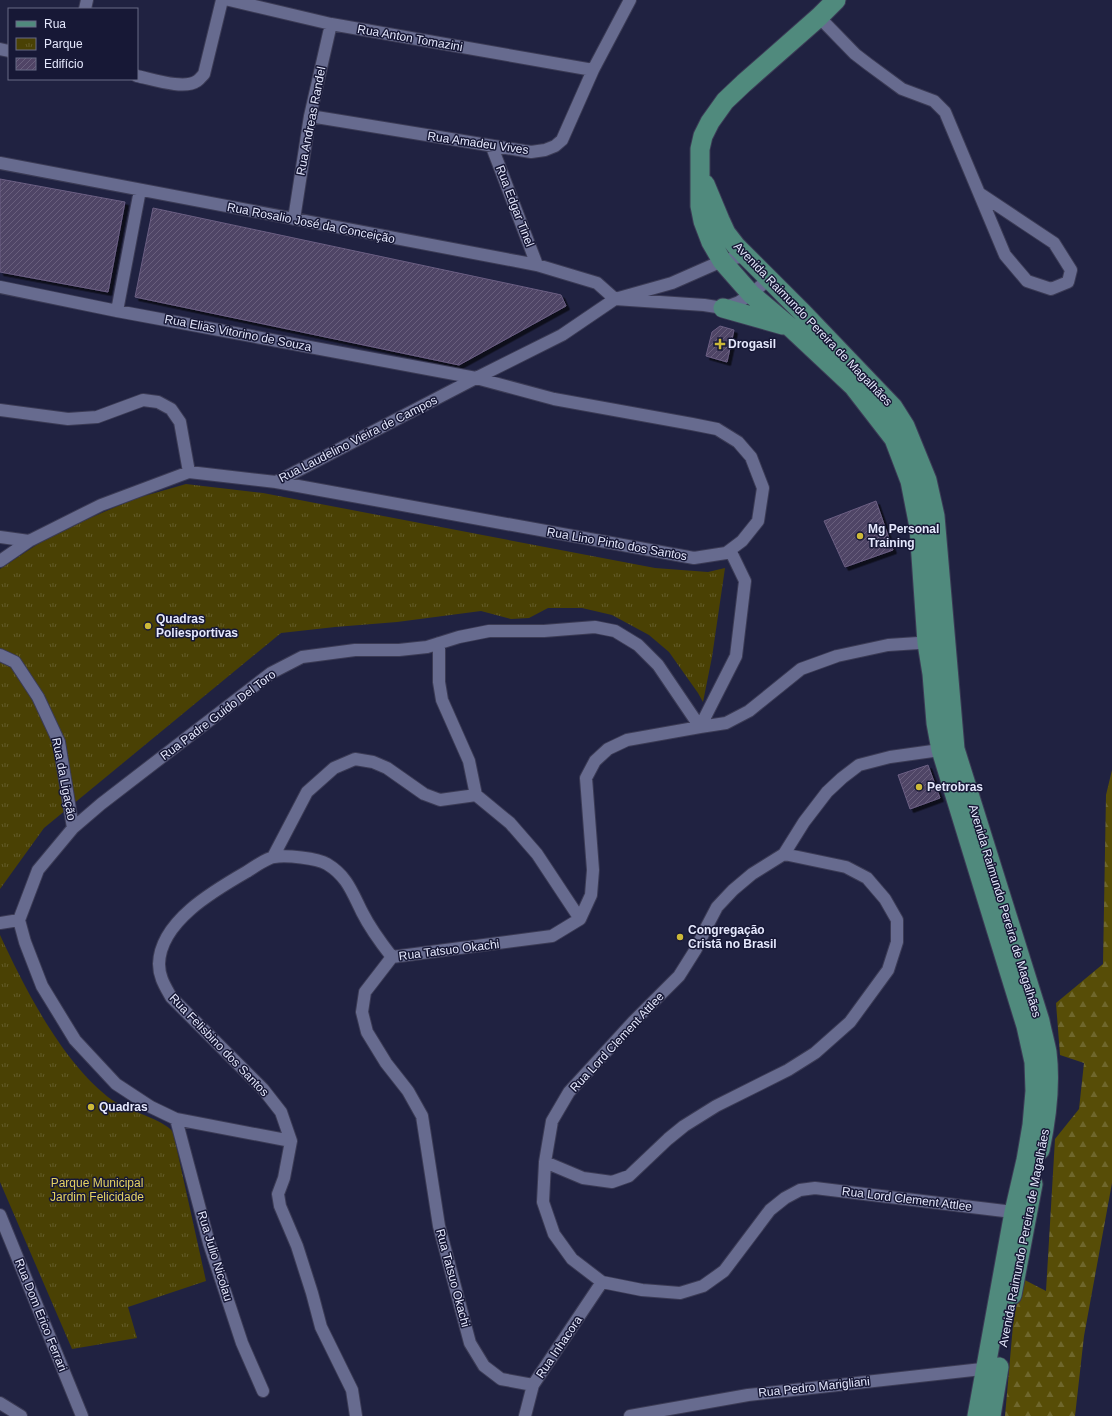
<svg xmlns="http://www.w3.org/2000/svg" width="1112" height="1416" font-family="Arial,sans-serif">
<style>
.forest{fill:url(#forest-firs)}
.park{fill:url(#park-tufts)}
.building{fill:url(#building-hatch);stroke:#6b5f83;filter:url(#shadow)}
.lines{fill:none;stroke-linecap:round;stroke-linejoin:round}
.street-casing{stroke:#3b3b55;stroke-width:14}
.primary-casing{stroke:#3b3b55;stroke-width:21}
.street{stroke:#676b8f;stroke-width:12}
.primary{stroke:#508a7d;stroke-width:19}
.poi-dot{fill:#cdb938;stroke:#171836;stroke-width:1.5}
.labels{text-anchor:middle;stroke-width:3;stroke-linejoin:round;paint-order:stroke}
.street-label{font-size:12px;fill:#e5e8fd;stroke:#171836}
.poi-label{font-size:12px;font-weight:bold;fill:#e5e8fd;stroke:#171836;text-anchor:start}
.park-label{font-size:12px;fill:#e5d262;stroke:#171836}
</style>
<defs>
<pattern id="forest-firs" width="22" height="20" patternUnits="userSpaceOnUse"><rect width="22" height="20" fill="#574d07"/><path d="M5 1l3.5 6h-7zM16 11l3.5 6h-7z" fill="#6f672c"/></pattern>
<pattern id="park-tufts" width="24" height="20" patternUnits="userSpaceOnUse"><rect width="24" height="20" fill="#4a4104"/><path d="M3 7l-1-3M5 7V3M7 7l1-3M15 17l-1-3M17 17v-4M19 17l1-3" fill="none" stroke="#645c2a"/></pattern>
<pattern id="building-hatch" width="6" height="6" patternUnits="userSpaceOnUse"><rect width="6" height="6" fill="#504466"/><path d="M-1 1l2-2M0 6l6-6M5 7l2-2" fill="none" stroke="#695f7d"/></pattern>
<filter id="shadow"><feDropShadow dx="3.5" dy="3.5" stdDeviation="0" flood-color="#0009"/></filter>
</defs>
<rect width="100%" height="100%" fill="#202241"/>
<path class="forest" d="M1112,770V1183L1084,1336L1075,1416H1005L1013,1325L1021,1278L1046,1291L1055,1139L1079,1109L1084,1063L1060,1055L1056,1003L1103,964L1106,795Z"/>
<path class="park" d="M186,484L263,493L655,568L708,572L725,568L712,657L703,702L698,693L669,652L649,635L612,615L582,608H548L529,618L511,619L481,611L397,622L335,627L281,633L44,828L0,889V569L53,534L134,499Z
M0,935C25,989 63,1064 112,1100C128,1111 163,1119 173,1132L206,1281L128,1307L137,1338L72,1349L0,1182Z"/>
<path class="building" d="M0,179L125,202L108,292L0,272Z
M153,208L557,294L561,295L566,306L459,365L135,297Z
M720,326L734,330L727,362L706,356L712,332Z
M876,501L893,550L845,567L824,521Z
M928,765L940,798L910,809L898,775Z"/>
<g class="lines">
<g class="street-casing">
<path id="street" d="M229,0L331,24L593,70
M85,9L87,0
M819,17L855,54L868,64L902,89L934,101L945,112L1005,255L1027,281L1051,289L1068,282L1071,270L1054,243L979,193
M0,49L9,51
M137,76C152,79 184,90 197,81C200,79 202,76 204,74L222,0
M310,116L531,152L545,150L555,146L562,140L593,70L630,0
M492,147L537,265
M0,163L537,265L597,283L615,299L704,305L723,308L739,302L751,294L769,279
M294,219L310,116L331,24
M0,287L117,311L476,378L554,399L692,424L717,429L738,442L751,457L763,488L758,521L742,541L726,553L694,558L276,482
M117,311L140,190
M0,410L68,419L97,417L143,400L158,402L171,409L180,422L189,472
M0,537L29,541
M0,561L29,541L101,505L189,472L276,482L476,378L562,335L615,299L672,283L722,261L734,258L747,256
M439,643V682L442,700L469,761L476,795
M0,655L15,662L38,697L59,742L73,828
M700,727L736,656L745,581L730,550
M947,749L890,757L859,765L842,778L827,792L804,822L784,854L752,874L733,890L717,907L706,928L696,949L679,976L633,1022L569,1092L552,1121L545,1162L543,1202L554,1234L572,1259L602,1282L642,1290L680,1293L703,1286L724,1271L770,1210L785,1198L800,1190L815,1188L1021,1213
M476,795L510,823L537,854L580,919
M273,857L307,792L334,768L355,759L373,762L387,768L424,794L440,800L476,795
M0,923L19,920
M176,1119L209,1243L242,1343L263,1391
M291,1141L176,1119L151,1107L116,1084L75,1040L42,986L25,942L19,920L38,870L73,828L101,804L271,673L302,657L355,650H399L427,647L459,637L489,631H544L595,627L615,631L638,645L658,665L700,727
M545,1162L583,1178L612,1182L629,1176L668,1139L684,1126L716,1106L788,1070L815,1053L850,1022L888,970L897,942V920L885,899L867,878L846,867L784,854
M0,1215L82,1416
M533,1385L501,1379L484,1366L470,1343L439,1226L422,1116L408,1091L386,1063L367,1032L362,1012L365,992L392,957L552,936L580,919L591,895L593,870L586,778L595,761L608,749L627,740L700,727L726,723L749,711L801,669L837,656L888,645L934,642
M0,1403L21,1416
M356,1416L352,1390L321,1327L312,1293L297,1246L280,1206L278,1194L284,1178L291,1141L281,1112L263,1089L171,997C165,986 159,977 159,964C160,921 215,890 248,871C254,867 267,858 274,857C286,855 317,858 327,864C347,876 352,892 362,912C370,928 381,943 392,957
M525,1416L533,1385L602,1282
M630,1416L748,1395L991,1368"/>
</g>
<g class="primary-casing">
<path id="primary" d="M836,0L819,17L744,83L725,101L710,122L703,136L700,149V206L703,221L711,242L722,261L751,294L789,326L853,386L894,439L910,481L919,527L927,643L932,674L936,723L941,750L996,929L1026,1026L1034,1062L1035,1091L1032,1125L1026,1160L1014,1212L977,1416
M705,184L720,220L726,233L736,246L803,313L893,407L905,426L927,480L935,516L955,749L1040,1021C1042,1031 1045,1042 1047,1052C1051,1085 1047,1117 1040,1150
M723,308L783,325
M1012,1295L1033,1184
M991,1416L999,1367"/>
</g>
<use href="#street" class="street"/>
<use href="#primary" class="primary"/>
</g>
<g class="poi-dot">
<path d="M718 338h4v4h4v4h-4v4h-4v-4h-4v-4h4z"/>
<circle cx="860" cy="536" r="4"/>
<circle cx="148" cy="626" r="4"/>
<circle cx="919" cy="787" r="4"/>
<circle cx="680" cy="937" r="4"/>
<circle cx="91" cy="1107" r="4"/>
</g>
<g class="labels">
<g class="street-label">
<text transform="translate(410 38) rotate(10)" y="4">Rua Anton Tomazini</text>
<text transform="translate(311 121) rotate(-79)" y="4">Rua Andreas Randel</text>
<text transform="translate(478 143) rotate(8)" y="4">Rua Amadeu Vives</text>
<text transform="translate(515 206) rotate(69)" y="4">Rua Edgar Tinel</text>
<text transform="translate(311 223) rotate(11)" y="4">Rua Rosalio José da Conceição</text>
<text transform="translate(813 324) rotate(46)" y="4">Avenida Raimundo Pereira de Magalhães</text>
<text transform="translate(238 333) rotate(11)" y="4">Rua Elias Vitorino de Souza</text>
<text transform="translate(358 439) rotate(-27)" y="4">Rua Laudelino Vieira de Campos</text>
<text transform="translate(617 544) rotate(10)" y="4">Rua Lino Pinto dos Santos</text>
<text transform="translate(218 715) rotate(-37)" y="4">Rua Padre Guido Del Toro</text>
<text transform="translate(64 779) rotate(79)" y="4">Rua da Ligação</text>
<text transform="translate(1005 911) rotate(73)" y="4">Avenida Raimundo Pereira de Magalhães</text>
<text transform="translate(449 950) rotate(-7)" y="4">Rua Tatsuo Okachi</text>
<text transform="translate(617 1042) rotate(-47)" y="4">Rua Lord Clement Attlee</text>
<text transform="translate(219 1045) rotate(46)" y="4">Rua Felisbino dos Santos</text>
<text transform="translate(907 1199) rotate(7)" y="4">Rua Lord Clement Attlee</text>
<text transform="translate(1024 1238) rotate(-79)" y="4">Avenida Raimundo Pereira de Magalhães</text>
<text transform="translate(215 1256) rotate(73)" y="4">Rua Julio Nicolau</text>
<text transform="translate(453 1278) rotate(75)" y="4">Rua Tatsuo Okachi</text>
<text transform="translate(41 1315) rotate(68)" y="4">Rua Dom Erico Ferrari</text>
<text transform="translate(559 1347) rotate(-56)" y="4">Rua Inhacora</text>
<text transform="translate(814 1387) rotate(-6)" y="4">Rua Pedro Marigliani</text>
</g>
<g class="poi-label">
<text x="728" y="348">Drogasil</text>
<text x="868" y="533">Mg Personal<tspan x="868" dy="14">Training</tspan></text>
<text x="156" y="623">Quadras<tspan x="156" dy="14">Poliesportivas</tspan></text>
<text x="927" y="791">Petrobras</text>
<text x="688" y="934">Congregação<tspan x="688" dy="14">Cristã no Brasil</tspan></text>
<text x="99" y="1111">Quadras</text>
</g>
<g class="park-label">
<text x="97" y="1187">Parque Municipal<tspan x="97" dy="14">Jardim Felicidade</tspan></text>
</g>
</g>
<rect x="8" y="8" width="130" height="72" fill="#171836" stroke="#696b86"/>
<rect x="16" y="21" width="20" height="6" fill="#508a7d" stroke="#696b86"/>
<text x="44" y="28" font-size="12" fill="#e5e8fd">Rua</text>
<rect x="16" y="38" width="20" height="12" fill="url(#park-tufts)" stroke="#696b86"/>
<text x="44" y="48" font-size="12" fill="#e5e8fd">Parque</text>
<rect x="16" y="58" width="20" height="12" fill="url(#building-hatch)" stroke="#696b86"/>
<text x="44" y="68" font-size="12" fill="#e5e8fd">Edifício</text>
</svg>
